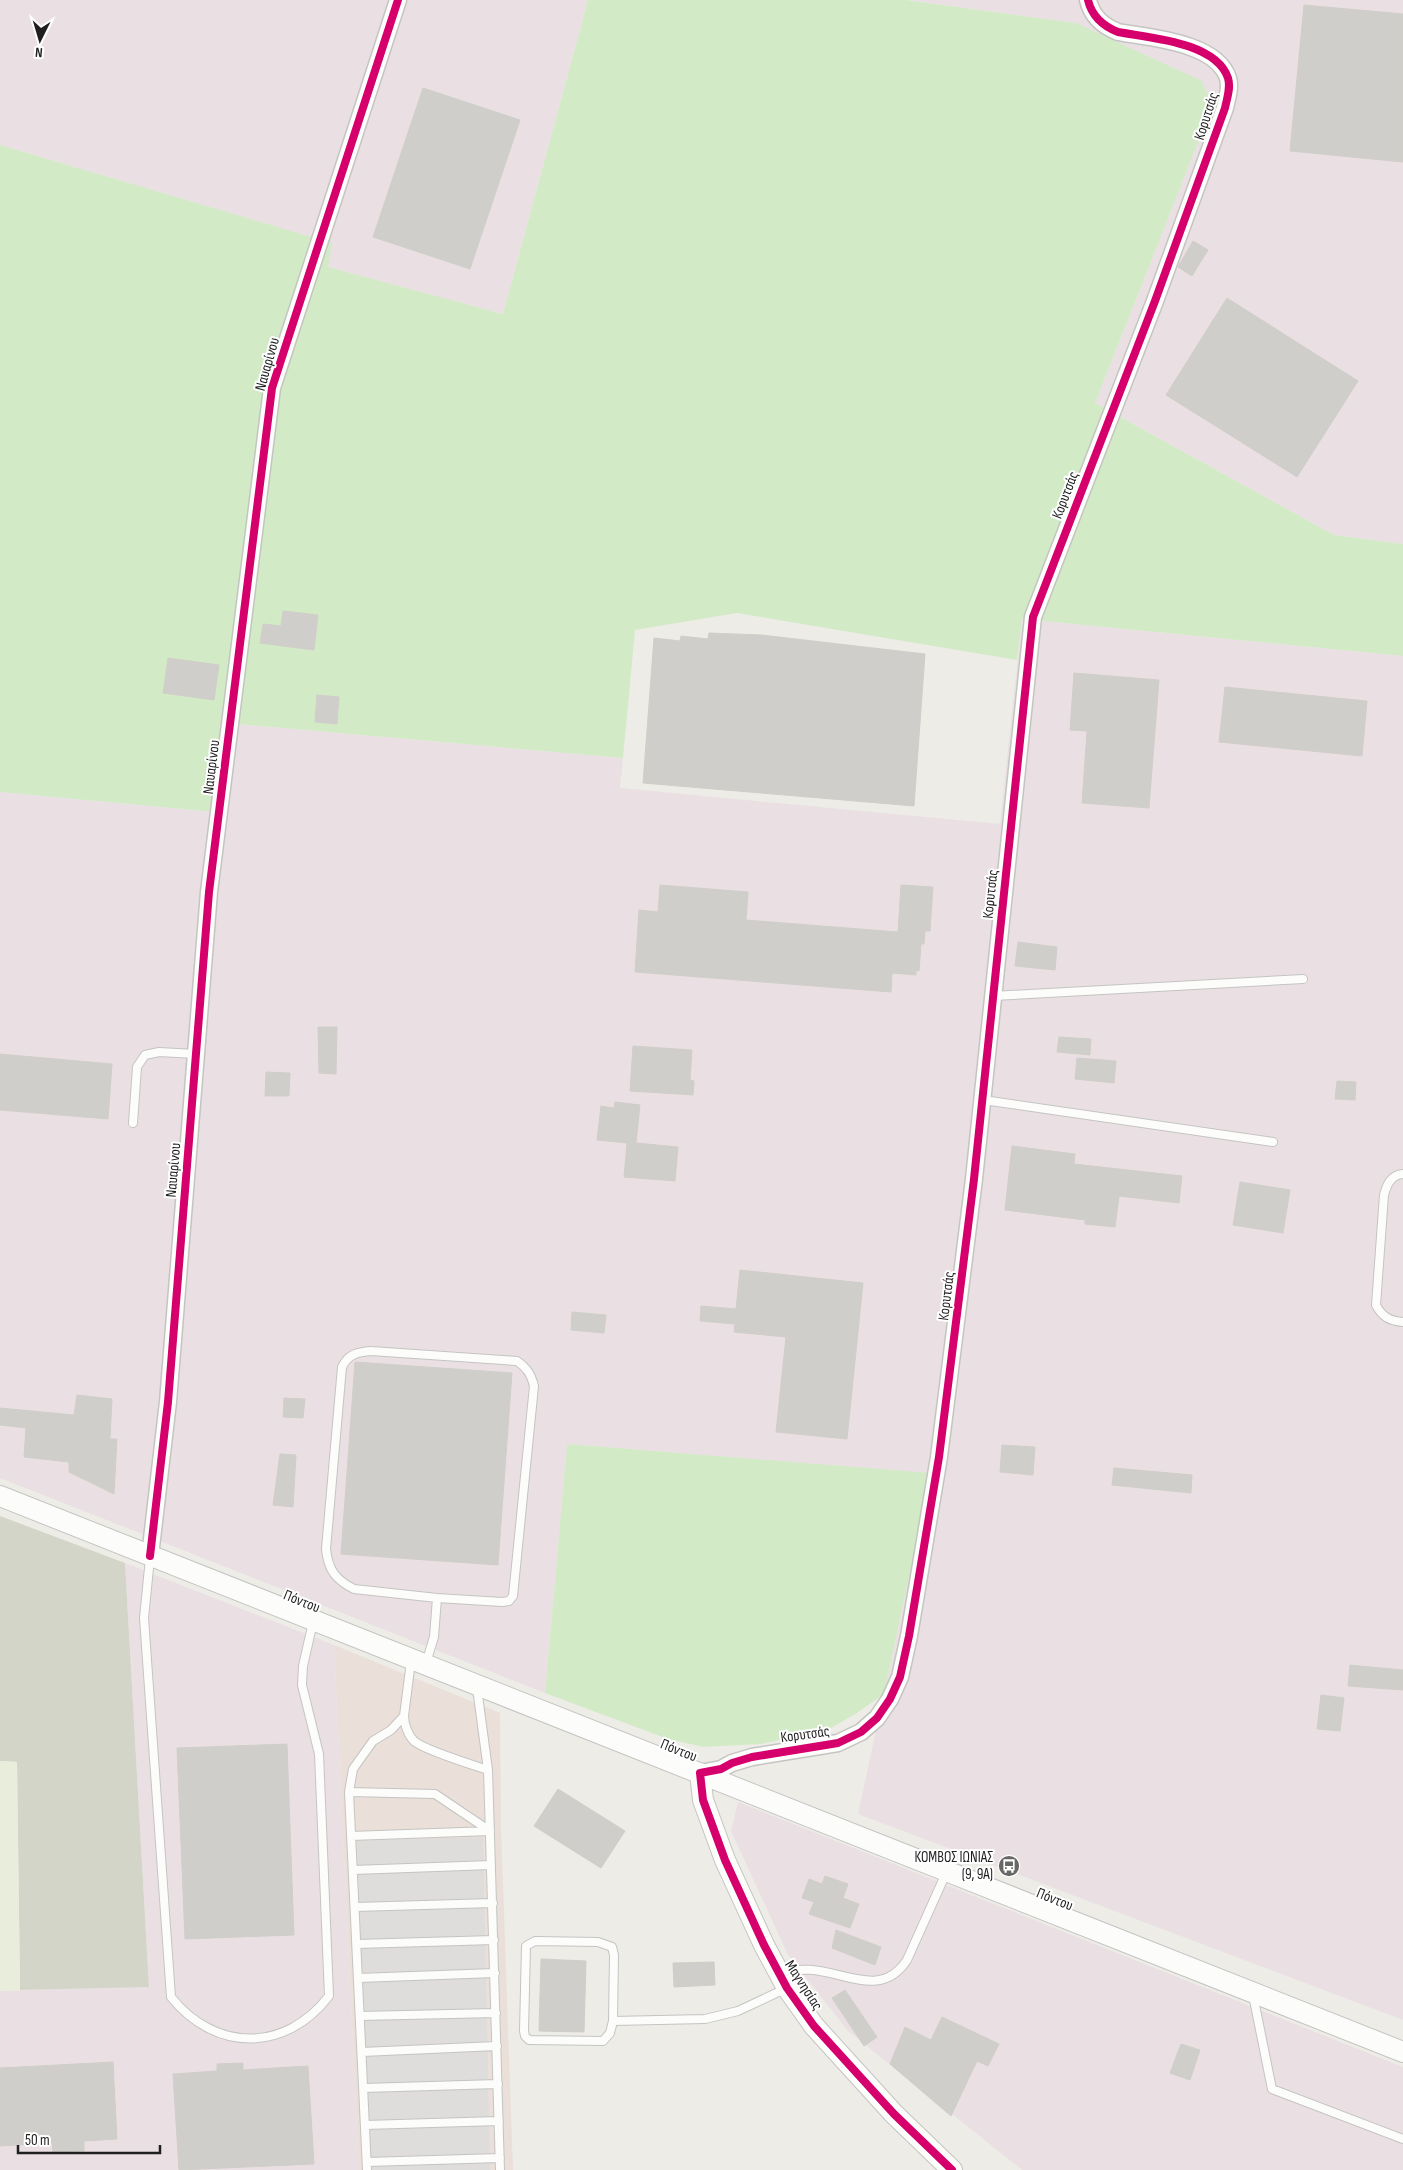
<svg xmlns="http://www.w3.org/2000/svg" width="1403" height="2170" font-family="'Sofia Sans Condensed',sans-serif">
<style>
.commercial{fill:#eadfd9}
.industrial{fill:#eae0e4}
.construction{fill:#d4d5c9}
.farmland{fill:#e9eddb}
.grass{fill:#d3eac7}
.parking{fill:#dedddb}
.building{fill:#d0ceca;stroke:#d0cec9}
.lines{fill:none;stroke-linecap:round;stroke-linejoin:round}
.service-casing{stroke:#c4c4c2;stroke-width:10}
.minor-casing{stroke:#c4c4c2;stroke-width:19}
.tertiary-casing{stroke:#c4c4c2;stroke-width:22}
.service{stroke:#fcfcfb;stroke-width:8}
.minor{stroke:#fcfcfb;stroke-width:16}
.tertiary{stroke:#fcfcfb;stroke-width:20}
.cycleway-casing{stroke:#fff;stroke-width:11}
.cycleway{stroke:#d6006c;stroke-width:8}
.labels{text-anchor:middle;stroke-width:4;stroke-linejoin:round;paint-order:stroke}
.street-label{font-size:15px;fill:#1f1f1f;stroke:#fff}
.poi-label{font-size:15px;fill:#1f1f1f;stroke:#fff;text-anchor:end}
</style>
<rect width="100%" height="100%" fill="#edece7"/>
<path class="commercial" d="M334,1645L500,1713L501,1826L513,2170H359Z"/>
<path class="industrial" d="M0,0H588L503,314L327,267L331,243L0,145Z
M906,0H1403V544L1334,535L1095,403L1212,107L1076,23Z
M1022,619L1403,656V2020L858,1814L931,1474L567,1444L545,1693L0,1478V792L213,812L225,723L623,758L620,788L1000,824Z
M125,1563L334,1645L359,2170H0V1991L149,1986Z
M738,1802L1403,2067V2170H1022L848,2031L788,1955L731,1831Z"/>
<path class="construction" d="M0,1516L125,1563L149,1987L20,1990L17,1762L0,1761Z"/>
<path class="farmland" d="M0,1761L17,1762L20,1990L0,1991Z"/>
<path class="grass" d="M588,0H906L1076,23L1202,81L1212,107L1095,403L1334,535L1403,544V656L1022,619L1017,660L737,613L635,630L623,758L225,723L214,812L0,792V145L332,243L328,267L503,314Z
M567,1444L931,1473L884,1694L857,1713L829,1729L761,1744L704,1747L668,1739L545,1693Z"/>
<path class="parking" d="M483,1837L490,2170H368L357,1841Z"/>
<path class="building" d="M1304,5L1403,14V162L1290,151Z
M423,88L520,120L470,269L373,237Z
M1193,241L1208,250L1192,276L1178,267Z
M1227,298L1358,381L1297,477L1166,395Z
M283,611L318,615L314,650L260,643L263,624L281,626Z
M709,633L761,635L925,654L914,806L643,783L654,638L680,641L681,636L708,639Z
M168,658L219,665L214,700L163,693Z
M1074,673L1159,680L1149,808L1082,803L1087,731L1070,730Z
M1225,687L1367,701L1362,756L1219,742Z
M317,695L339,697L337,724L315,722Z
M660,885L748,892L746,920L898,932L901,885L933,887L930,931H925L924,944H921L919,971L916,970V975L892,973L891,992L635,972L639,910L658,912Z
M1018,942L1057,947L1055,970L1015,966Z
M318,1027H337L336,1074L319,1073Z
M1059,1037L1091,1039L1090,1055L1057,1052Z
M633,1046L692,1050L690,1080L694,1081L693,1095L630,1091Z
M0,1054L112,1064L108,1119L0,1110Z
M1077,1058L1116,1061L1114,1083L1075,1079Z
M266,1072L290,1073L289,1096H265Z
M1337,1081L1356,1082L1355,1100L1335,1099Z
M615,1102L640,1105L636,1143L678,1147L675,1181L624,1177L627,1143L597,1140L601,1106L614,1108Z
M1012,1146L1075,1154L1074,1164L1182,1176L1179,1203L1119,1196L1115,1227L1085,1224V1220L1005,1210Z
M1240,1182L1290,1190L1283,1233L1233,1225Z
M740,1270L863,1283L847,1439L776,1432L786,1337L734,1332L735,1324L700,1321L701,1306L736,1309Z
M572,1312L606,1315L604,1333L571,1330Z
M355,1362L512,1373L498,1565L341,1554Z
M77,1395L112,1399L110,1439H117L114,1494L69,1472V1462L24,1457L26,1428L0,1425V1408L74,1415Z
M284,1398L305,1399L303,1418L283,1417Z
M1002,1445L1035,1447L1033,1475L1000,1472Z
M280,1454L296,1455L293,1507L273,1505Z
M1114,1468L1192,1475L1191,1493L1112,1485Z
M1350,1665L1403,1670V1690L1348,1686Z
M1321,1695L1344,1698L1340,1731L1317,1729Z
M287,1744L294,1935L185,1939L177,1748Z
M558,1789L625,1831L601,1868L534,1826Z
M825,1876L848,1884L843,1898L859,1904L850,1928L809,1914L814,1902L802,1898L809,1879L822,1884Z
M836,1930L881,1947L875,1965L832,1948Z
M541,1959L586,1961L584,2032L539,2031Z
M714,1962L715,1985L674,1987L673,1963Z
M845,1990L877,2037L864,2046L832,1998Z
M942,2017L999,2044L988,2066L977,2061L951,2116L890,2064L905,2027L931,2040Z
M1181,2044L1200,2050L1190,2080L1170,2073Z
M113,2062L117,2139L84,2141V2151L53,2152L52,2143L0,2146V2068Z
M243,2063V2070L308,2066L314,2164L179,2170L173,2074L217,2071V2064Z"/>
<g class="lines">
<g class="service-casing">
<path id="service" d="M993,996L1303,979
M983,1100L1273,1142
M133,1123L137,1067L145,1055L159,1052L196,1054
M1403,1174C1391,1175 1387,1184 1384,1195L1376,1305C1382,1317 1390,1321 1403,1322
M150,1558L144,1618L171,1997C215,2052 285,2053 329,1996L319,1754L302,1685L303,1666L313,1622
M426,1663L434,1637L437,1598L354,1589C336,1580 328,1570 326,1549L342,1367C348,1354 358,1352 371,1351L517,1361C527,1368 531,1374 534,1386L513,1596L509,1601L502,1602L437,1598
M477,1688L488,1770L500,2170
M404,1716C404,1724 408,1735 414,1741C424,1750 473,1765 488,1770
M349,1792L435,1794L490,1831L351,1836
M353,1870L491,1865
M355,1907L493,1903
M357,1944L494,1940
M780,1975C826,1953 875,2009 907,1960L947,1871
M358,1978L495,1973
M1253,1995L1272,2089L1403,2139
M360,2016L496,2013
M613,2021L610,2033L603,2041L529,2040L525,2036L524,2031L526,1946L535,1941L598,1942L612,1947L614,1955L613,2021L705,2019L738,2011L787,1988
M362,2052L497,2046
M364,2088L498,2084
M365,2125L499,2121
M367,2162L500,2158
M367,2170L349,1792L353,1769L373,1741L391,1730L404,1716L411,1661"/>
</g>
<g class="minor-casing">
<path id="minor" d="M150,1556L168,1402L209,892L272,388L398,0
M700,1773L721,1769L732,1763L752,1757L838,1743L861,1732L877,1718L890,1699L900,1677L909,1636L939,1457L974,1179L1033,617L1155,301L1225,108C1227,98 1231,88 1228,78C1216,42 1150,38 1118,32C1103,26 1092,17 1088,0"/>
</g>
<g class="tertiary-casing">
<path id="tertiary" d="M0,1496L1403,2052
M700,1773L703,1800L725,1860L764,1945L787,1988L814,2026L894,2114L952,2170"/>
</g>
<use href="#service" class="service"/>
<use href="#minor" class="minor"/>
<use href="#tertiary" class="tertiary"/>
<g class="cycleway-casing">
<path id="cycleway" d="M150,1556L168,1402L209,892L272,388L398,0
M952,2170L894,2114L814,2026L787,1988L764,1945L725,1860L703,1800L700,1773L721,1769L732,1763L752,1757L838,1743L861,1732L877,1718L890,1699L900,1677L909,1636L939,1457L974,1179L1033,617L1155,301L1225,108C1227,98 1231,88 1228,78C1216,42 1150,38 1118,32C1103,26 1092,17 1088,0"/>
</g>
<use href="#cycleway" class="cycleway"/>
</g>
<defs>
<g id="bus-disc" transform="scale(1.125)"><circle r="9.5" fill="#676765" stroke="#fff"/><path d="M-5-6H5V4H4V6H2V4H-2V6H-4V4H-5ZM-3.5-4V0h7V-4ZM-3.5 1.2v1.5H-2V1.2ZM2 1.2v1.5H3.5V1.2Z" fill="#fff"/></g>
</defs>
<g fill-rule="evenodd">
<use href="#bus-disc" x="1009" y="1866"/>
</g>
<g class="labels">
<g class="street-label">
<text transform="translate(1206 116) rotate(-72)" y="5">Κορυτσάς</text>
<text transform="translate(267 364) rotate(-74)" y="5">Ναυαρίνου</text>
<text transform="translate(1065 495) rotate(-69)" y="5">Κορυτσάς</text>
<text transform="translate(211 767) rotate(-83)" y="5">Ναυαρίνου</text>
<text transform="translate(990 894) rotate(-84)" y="5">Κορυτσάς</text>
<text transform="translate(173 1170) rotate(-85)" y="5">Ναυαρίνου</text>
<text transform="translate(946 1296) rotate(-83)" y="5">Κορυτσάς</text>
<text transform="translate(302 1601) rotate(22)" y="5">Πόντου</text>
<text transform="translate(805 1734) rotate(-8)" y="5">Κορυτσάς</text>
<text transform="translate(679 1750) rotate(22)" y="5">Πόντου</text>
<text transform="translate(1055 1899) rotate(22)" y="5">Πόντου</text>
<text transform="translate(804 1985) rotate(57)" y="5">Μαγνησίας</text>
</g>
<g class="poi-label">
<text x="993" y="1862">ΚΟΜΒΟΣ ΙΩΝΙΑΣ<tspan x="993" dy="17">(9, 9Α)</tspan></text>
</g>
</g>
<g transform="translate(40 40) rotate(185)" stroke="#ffffff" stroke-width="4" paint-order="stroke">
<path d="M0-4L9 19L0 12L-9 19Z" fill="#1f1f1f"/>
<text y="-8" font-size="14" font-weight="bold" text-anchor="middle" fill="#1f1f1f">N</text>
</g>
<path d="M18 2145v8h142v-8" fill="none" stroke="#1f1f1f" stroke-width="2.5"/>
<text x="25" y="2145" font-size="15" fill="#1f1f1f" stroke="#ffffff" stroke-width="4" paint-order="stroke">50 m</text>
</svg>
